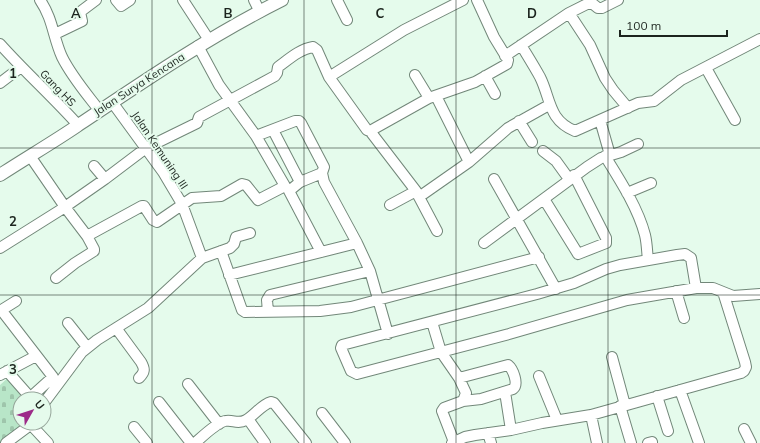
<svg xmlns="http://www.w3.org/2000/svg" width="760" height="443" font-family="Mulish,sans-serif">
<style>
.cemetery{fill:url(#cemetery-stones)}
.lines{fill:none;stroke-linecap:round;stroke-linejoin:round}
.minor-casing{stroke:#728779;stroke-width:12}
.major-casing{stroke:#728779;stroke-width:14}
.minor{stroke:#fff;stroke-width:10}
.major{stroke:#fff;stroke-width:12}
.grid{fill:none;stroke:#1c241e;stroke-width:1;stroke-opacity:0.55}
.labels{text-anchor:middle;stroke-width:4;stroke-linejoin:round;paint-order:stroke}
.street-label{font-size:11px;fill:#1c241e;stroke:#e5fbec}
.grid-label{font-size:13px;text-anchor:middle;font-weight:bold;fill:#1c241e;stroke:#e5fbec;stroke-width:4;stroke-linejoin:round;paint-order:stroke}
</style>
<defs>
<pattern id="cemetery-stones" width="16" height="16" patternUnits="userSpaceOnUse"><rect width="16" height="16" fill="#b8e6c8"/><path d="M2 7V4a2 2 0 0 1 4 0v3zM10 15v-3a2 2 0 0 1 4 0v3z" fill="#9ec5ab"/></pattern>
</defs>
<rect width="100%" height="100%" fill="#e5fbec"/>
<path class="cemetery" d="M10,376L31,399H20V423H27L9,443H0V385Z"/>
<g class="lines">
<g class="minor-casing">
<path id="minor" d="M40,0C53,19 53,37 62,57C72,77 86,93 99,110
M116,0L121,6L130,0
M183,0L209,40
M254,0L260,12
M337,0L347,20
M569,13L590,45L605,78L613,90L628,108
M55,34L82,21L80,12L96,0
M0,44C25,72 53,97 78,125
M521,45C527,55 534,66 540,77C551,99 548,120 575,131L638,103L654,101L681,80L760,39
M505,56L569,13L587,4H593L598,8H602L618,0
M706,68L735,120
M415,75L429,98
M485,76L495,94
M329,77L404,30L463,0
M0,83L21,67
M436,96L469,162
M112,102L163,172L182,204L202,258
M600,120L610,155
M519,121L532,142
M370,131L429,98L475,82L507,64L508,60L494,37L477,0
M274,132L300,182
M256,136L295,121H299L301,123L324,167L322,173L324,182L357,243L370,271L388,334
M543,151L556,161L569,179
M30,156L65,207L87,236L94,249V251L75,263L56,278
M605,156C620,180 638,208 645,235C647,243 647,252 648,260
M94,166L105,179
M494,179L556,289
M627,193L651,183
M419,197L437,231
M544,199L578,254L606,243V238L574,175
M390,205L416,191
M87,236L142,206H144L153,220L157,222L192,198L221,196L242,184L246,185L258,200L285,186L256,136L219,85L198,46
M484,243L587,167L601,158L621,152L638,144
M0,248L62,209L105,179L146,148L197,123L199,117L275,76L277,73L278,67C289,59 300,49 313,47L317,50L329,77L367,130L370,131L416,191L419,197L469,162L508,128L549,105
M221,251L242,310L245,312L320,311L351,307L539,257
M321,252L289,191L300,182L322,173
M229,275L357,243
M696,288L691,258L685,254L677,255L620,265L606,269L574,283L537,294L342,345L341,348L351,371L357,374L509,334L627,300L696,288H713L733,296L760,294
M676,291L684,318
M0,311L16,301
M2,311L53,377L33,395L29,396L7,371
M268,312L267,300L270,295L370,271
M432,322L441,352L459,378L466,393L463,401L444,408L442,411L454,442
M68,323L87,347
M116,328L141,362C145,369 145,372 139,378
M612,357L625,405
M0,375L36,356
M539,376L557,420
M459,378L508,365C513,369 519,384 513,389L481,399L463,401
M188,384L219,424
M680,390L699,443
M505,392L511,430
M657,396L668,431
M159,402L191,443
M44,403L82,352L97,340L148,308L202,258L230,248L234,244L236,237L250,233
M620,406L631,443
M322,413L345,443
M591,415L597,443
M248,419L265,443
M33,423L34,428L48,443
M134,427L147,443
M744,429L751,443
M488,433L491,443
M6,443L33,423
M195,443C202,437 216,423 225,421C233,419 237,425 246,420C255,415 261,405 271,402L274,403L306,443
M452,443L465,437L475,435L511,430L542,423L591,415L741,373L744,371L746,367L745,362L723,292
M648,443L652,442"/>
</g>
<g class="major-casing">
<path id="major" d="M0,175C26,158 52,143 77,126C144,81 210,36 282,0"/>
</g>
<use href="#minor" class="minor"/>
<use href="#major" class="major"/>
</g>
<path class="grid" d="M152,0V443M304,0V443M456,0V443M608,0V443M0,148H760M0,295H760"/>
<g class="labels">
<g class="street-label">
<text transform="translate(139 84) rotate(-33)" y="4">Jalan Surya Kencana</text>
<text transform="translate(58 88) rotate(46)" y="4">Gang HS</text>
<text transform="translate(160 150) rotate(56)" y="4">Jalan Kemuning III</text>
</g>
</g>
<g class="grid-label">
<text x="76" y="18">A</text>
<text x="228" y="18">B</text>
<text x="380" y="18">C</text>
<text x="532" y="18">D</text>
<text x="13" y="78">1</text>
<text x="13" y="226">2</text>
<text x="13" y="374">3</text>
</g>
<g transform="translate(32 411) rotate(51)"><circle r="19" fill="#e5fbec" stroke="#95a59a"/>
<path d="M0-3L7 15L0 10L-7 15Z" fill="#9c2b88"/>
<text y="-6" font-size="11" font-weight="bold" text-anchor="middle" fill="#1c241e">U</text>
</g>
<path d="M620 30v6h107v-6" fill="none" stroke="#1c241e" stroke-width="2"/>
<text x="626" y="30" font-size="12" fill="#1c241e" stroke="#e5fbec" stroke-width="3" paint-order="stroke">100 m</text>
</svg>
